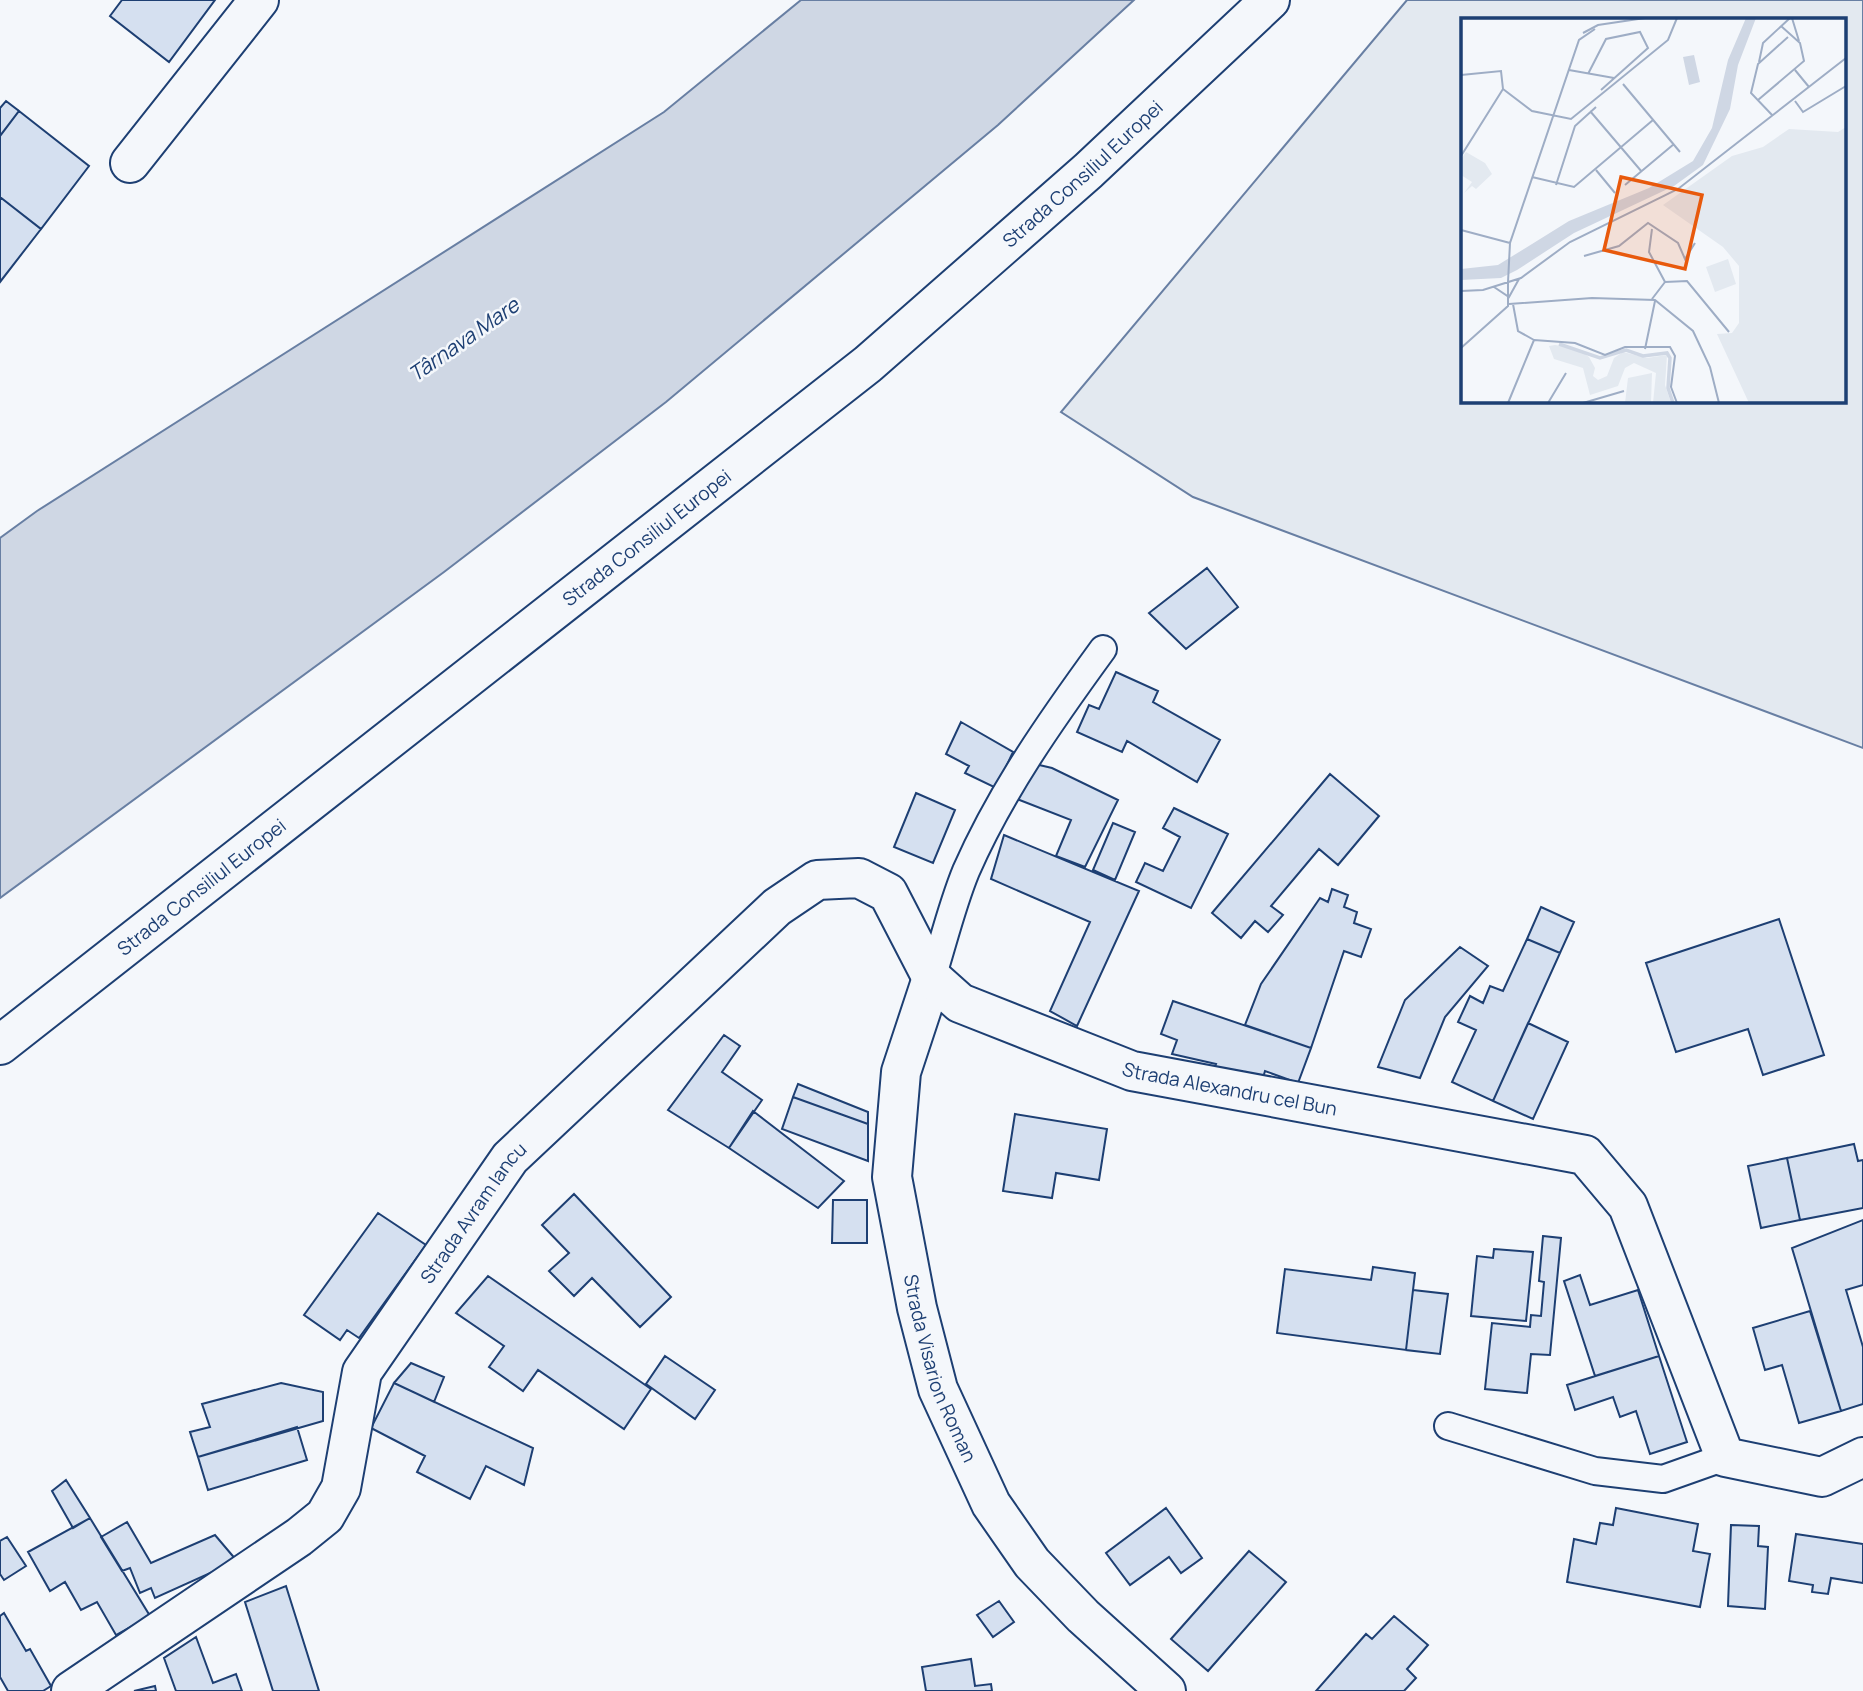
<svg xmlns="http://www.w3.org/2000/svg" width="1863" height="1691" font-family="Manrope,sans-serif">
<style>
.green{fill:#e3e9f0;stroke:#687fa3;stroke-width:2;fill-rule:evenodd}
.water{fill:#cfd7e4;stroke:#687fa3;stroke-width:2}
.building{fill:#d5e0f0;stroke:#1d3f73;stroke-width:2}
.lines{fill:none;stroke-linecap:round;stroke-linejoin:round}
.service-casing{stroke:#1d3f73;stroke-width:30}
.minor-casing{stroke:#1d3f73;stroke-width:42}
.trunk-casing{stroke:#1d3f73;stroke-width:42}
.service{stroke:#f4f7fb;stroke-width:26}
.minor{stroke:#f4f7fb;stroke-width:38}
.trunk{stroke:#f4f7fb;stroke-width:38}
.labels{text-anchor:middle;stroke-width:5;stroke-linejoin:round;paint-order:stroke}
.street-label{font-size:19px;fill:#1d3f73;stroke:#f4f7fb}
.water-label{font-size:21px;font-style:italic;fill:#1d3f73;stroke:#f4f7fb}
.inset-river{fill:none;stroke:#cfd7e4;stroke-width:3.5}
.inset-road{fill:none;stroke:#9eadc5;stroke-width:2}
.view{fill:#e8590c;fill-opacity:0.15;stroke:#e8590c;stroke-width:3.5}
.inset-edge{fill:none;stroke:#1d3f73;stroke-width:3.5}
</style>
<rect width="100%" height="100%" fill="#f4f7fb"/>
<path class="green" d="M1407,0H1863V748L1193,497L1061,412ZM1462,19H1844V401H1462Z"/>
<path class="water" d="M801,0H1134L998,125L666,402L444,572L0,898V538L37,511L664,112Z"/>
<path class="building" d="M122,0H215L169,62L110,16Z
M6,101L19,111L0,136V108Z
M19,111L89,166L41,229L0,197V136Z
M0,197L41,229L0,282Z
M1207,568L1238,607L1186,649L1149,613Z
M1116,672L1158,691L1153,702L1220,740L1197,782L1127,741L1122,752L1077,732L1089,705L1099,709Z
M961,722L1013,752L996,788L965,773L969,766L946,754Z
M1035,764L1052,768L1118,800L1085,867L1056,856L1071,820L1017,799Z
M1330,774L1379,816L1338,865L1319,849L1271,906L1283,915L1268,932L1255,921L1241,938L1212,913Z
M916,793L955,810L933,863L894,847Z
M1174,808L1228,834L1191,908L1136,882L1145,863L1163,871L1180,837L1163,828Z
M1113,823L1135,832L1115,880L1093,870Z
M1004,835L1139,891L1077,1026L1050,1011L1090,922L991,879Z
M1332,889L1348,895L1344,907L1357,912L1354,923L1371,929L1361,957L1344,951L1311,1048L1245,1025L1261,984L1320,898L1328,902Z
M1541,907L1574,922L1560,953L1527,939Z
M1779,919L1824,1055L1763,1075L1748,1029L1676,1052L1646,963Z
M1527,939L1560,953L1493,1101L1452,1082L1476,1030L1458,1022L1470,996L1483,1003L1490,986L1503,991Z
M1460,947L1488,966L1445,1017L1420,1078L1378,1067L1405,1000Z
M1173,1001L1311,1048L1298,1083L1265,1071L1262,1081L1214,1069L1216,1064L1172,1054L1177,1040L1161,1034Z
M1528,1023L1568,1042L1533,1119L1493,1101Z
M724,1035L740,1046L722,1072L762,1100L729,1148L668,1110Z
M798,1084L868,1112V1124L793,1097Z
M793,1097L868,1124V1161L782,1129Z
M753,1111L844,1181L818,1208L729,1148Z
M1015,1114L1107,1129L1099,1180L1056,1173L1052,1198L1003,1191Z
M1854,1144L1858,1161L1863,1160V1208L1800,1220L1787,1158Z
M1787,1158L1800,1220L1761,1228L1748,1166Z
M574,1194L671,1297L640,1327L592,1278L574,1296L549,1271L569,1253L542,1225Z
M833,1200H867V1243H832Z
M378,1213L426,1245L359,1338L347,1330L340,1340L304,1315Z
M1863,1220V1285L1846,1290L1863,1347V1404L1841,1411L1792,1248Z
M1543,1236L1561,1238L1550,1355L1531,1354L1527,1393L1485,1389L1492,1323L1530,1327L1531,1315L1541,1316L1544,1282L1539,1281Z
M1494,1249L1533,1252L1526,1321L1471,1316L1477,1256L1493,1258Z
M1373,1267L1415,1273L1406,1350L1277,1333L1285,1269L1371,1280Z
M1580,1275L1590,1305L1638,1290L1659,1356L1595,1376L1564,1281Z
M488,1276L651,1389L624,1429L538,1370L523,1391L489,1367L504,1346L456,1313Z
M1413,1290L1448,1294L1440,1354L1406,1350Z
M1810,1311L1841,1411L1799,1423L1782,1365L1765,1370L1753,1328Z
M665,1356L715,1390L695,1419L646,1384Z
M1659,1356L1687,1442L1650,1454L1636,1411L1620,1417L1613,1397L1575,1410L1567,1385Z
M411,1363L444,1377L434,1402L394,1383Z
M281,1383L323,1392V1421L198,1457L190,1432L210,1427L202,1404Z
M394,1383L533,1448L524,1485L486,1466L470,1499L417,1472L425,1456L371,1428Z
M297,1427L307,1460L208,1490L198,1457Z
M66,1480L90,1518L73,1528L52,1491Z
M1166,1508L1202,1558L1181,1573L1169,1557L1130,1585L1106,1553Z
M1616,1508L1698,1524L1693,1551L1710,1554L1700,1607L1567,1582L1574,1539L1596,1544L1600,1523L1613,1525Z
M90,1518L150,1616L116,1635L97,1602L81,1610L65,1582L50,1591L28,1552Z
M127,1522L151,1563L215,1535L237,1561L155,1598L151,1588L140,1593L130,1568L122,1571L101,1537Z
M1731,1525L1759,1526L1758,1546L1768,1547L1765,1609L1728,1606Z
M1796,1534L1863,1544V1583L1831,1578L1828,1594L1812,1592L1813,1585L1789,1581Z
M7,1537L26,1566L4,1580L0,1574V1541Z
M1249,1551L1286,1582L1208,1671L1171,1639Z
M286,1586L319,1691H273L245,1602Z
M999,1601L1014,1622L993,1637L977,1615Z
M4,1613L26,1651L30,1649L51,1686L43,1691H8L0,1677V1616Z
M1394,1616L1428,1645L1407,1669L1416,1678L1404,1691H1316L1366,1634L1372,1639Z
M196,1637L213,1683L236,1674L242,1691H176L164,1658Z
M971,1659L975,1686L991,1684L992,1691H926L922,1667Z
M155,1686L156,1691H134Z"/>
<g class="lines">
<g class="service-casing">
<path id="service" d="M932,978C943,943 952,905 966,871C1001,791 1052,719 1103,649
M1448,1426L1595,1471L1663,1479L1725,1457"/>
</g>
<g class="minor-casing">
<g id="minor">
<path d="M130,163L259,0"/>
<path id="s1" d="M932,978L901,1072L892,1177L917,1308L938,1389L991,1504L1032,1563L1083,1616L1166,1691"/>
<path id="s2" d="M71,1691L299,1537L325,1516L341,1488L362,1372L510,1158L777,907L817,880L859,878L888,893L932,978L960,1003L1132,1071L1585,1155L1628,1206L1725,1457L1822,1477L1863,1457"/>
</g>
</g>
<g class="trunk-casing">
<g id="trunk">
<path id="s3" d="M0,1045L868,364L1088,171L1270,0"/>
</g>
</g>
<use href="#service" class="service"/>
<use href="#minor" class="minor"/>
<use href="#trunk" class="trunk"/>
</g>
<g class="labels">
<g class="street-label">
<text dy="7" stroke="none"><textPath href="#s3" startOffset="1390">Strada Consiliul Europei</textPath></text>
<text dy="7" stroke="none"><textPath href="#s3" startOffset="822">Strada Consiliul Europei</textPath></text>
<text dy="7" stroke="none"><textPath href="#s3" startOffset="256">Strada Consiliul Europei</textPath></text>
<text dy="7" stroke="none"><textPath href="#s2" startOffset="1626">Strada Alexandru cel Bun</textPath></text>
<text dy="7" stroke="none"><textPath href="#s2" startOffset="653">Strada Avram Iancu</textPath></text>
<text dy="7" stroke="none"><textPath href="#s1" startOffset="402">Strada Visarion Roman</textPath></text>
</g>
<g class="water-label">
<text transform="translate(464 340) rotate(-35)" y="7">Târnava Mare</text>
</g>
</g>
<g transform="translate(1461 18)">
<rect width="385" height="385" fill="#f4f7fb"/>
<path d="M385,109V385H288L256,316L271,315L278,305V248L262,229L202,187L271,138L302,129L328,111L377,114ZM5,134L24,145L31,156L15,171L11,168L3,175L11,164L0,157V141ZM267,241L275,266L254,274L245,249ZM94,327L117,331L128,339L134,350L132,358L137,362L146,358L153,340L162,334L186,340L206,337L204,367L210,385H192L195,355L173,345L164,350L157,368L129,377L122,350L93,341L88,328ZM191,355L190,385H164L167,360Z" fill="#e3e9f0"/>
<path d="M285,0H295L277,47L269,91L242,147L213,168L113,215L56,252L40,260L0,262V251L37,247L108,203L188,170L232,143L251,110L267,42ZM233,37L239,64L228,67L222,39Z" fill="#cfd7e4"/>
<path class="inset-river" d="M98,326L139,340L165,332L182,338L206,335L209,340L207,370L212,385"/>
<path class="inset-road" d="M331,0L338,23M122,15L137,7L184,0M298,44L302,25L329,0M108,52L153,60M334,52L348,69M127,56L145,21L179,14L187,30L140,72M0,57L40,53L42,71M162,66L219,134M42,71L71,93L110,101L207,22L216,0M297,82L343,43L339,25L320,8M334,83L342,94L385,68M129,93L181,154M312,98L290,75L297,46L327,19M0,138L42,71M135,152L154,175M71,159L113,169L192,102M95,167L114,108L135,89M164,167L213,126M191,211L188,234L204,264L191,281M0,212L49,225M123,238L158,228L187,205L217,225L224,241L234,225M47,264L49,225L118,22L134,11M204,264L226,263L268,314M33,269L48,279L58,261M0,273L22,272L60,260L109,224L217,171L385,40M48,286L131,280L194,282L232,313L249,349L258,385M52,286L57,313L73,322M73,322L114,325L144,337L164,329H209L214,338L210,369L216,385M0,330L47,288V264M184,331L194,283M47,385L73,322M87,385L105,355M122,385L163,373"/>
<path class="view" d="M160,159L241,177L224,251L143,232Z"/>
<rect width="385" height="385" class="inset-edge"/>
</g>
</svg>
